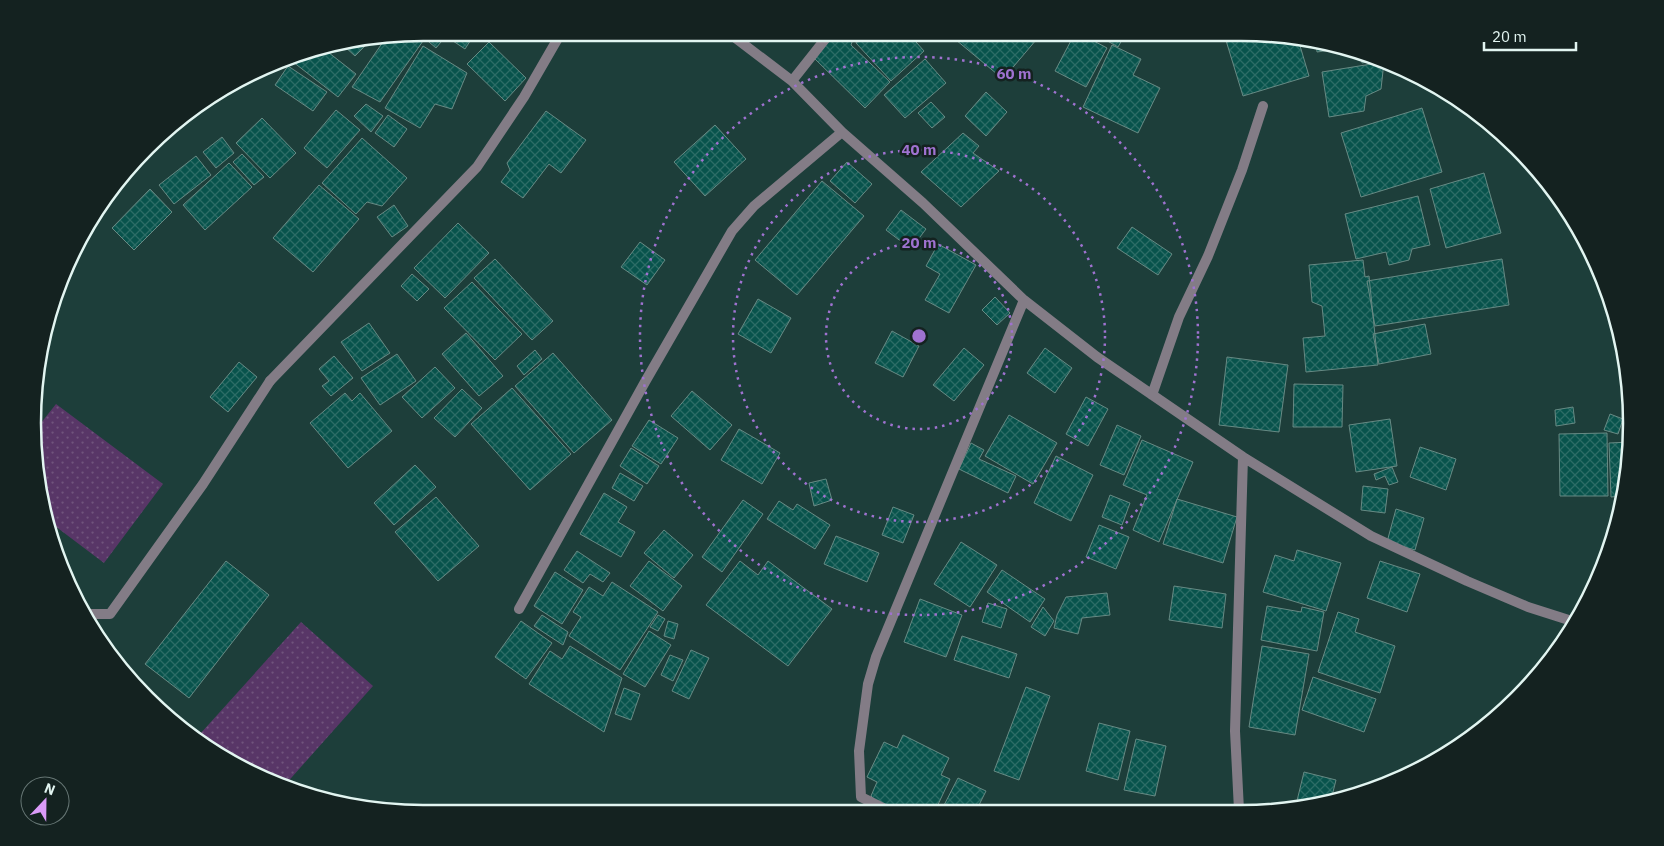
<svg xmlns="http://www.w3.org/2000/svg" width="1664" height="846" font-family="'IBM Plex Sans',sans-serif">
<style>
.grass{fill:url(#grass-dots)}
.building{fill:url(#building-cross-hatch);stroke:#678a84}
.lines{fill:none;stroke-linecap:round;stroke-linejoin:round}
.service{stroke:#837c86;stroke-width:10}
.minor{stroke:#837c86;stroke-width:10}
.ring{fill:none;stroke:#9f72d0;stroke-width:2.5;stroke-dasharray:2.5 5}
.rim{fill:none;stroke:#e2f5f1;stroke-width:2.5}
.centre{fill:#9f72d0;stroke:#142220;stroke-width:2.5}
.ring-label{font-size:15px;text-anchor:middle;font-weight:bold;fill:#9f72d0;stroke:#142220;stroke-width:5;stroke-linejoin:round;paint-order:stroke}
</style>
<defs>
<pattern id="grass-dots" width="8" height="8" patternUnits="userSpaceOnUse" patternTransform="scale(1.25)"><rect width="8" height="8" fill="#583667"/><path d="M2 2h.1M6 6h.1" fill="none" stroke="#70547d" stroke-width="1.8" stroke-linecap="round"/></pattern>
<pattern id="building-cross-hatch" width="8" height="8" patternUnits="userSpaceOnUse" patternTransform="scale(1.25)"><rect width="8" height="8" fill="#08534c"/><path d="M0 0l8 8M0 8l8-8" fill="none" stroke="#2c6c66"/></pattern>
</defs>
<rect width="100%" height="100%" fill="#1d3e3a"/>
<path class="grass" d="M56,404L163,484L104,563L51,523L36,474L37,428Z
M301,622L373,686L284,786L251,773L219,751L200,734Z"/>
<path class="building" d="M426,33H442L446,36L436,48L422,36Z
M455,33H470L474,35L465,49L450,39Z
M836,33H854L855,34L851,45L890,82L865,108L813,57Z
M857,33H910L909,34L924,51L891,81L856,43L859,35Z
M952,33H1042L1003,79L950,35Z
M1075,33H1079L1107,48L1086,87L1055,71Z
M1107,33H1126L1118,47L1104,39Z
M1266,33L1298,39L1309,76L1243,96L1224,34Z
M416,34L423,41L380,102L352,87L385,39Z
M370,41L355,56L344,46Z
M1316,41L1342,46L1347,48L1317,52Z
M489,42L526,78L505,101L467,64Z
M1112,45L1141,59L1133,75L1160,88L1138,133L1083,107Z
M423,46L467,73L452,109L435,104L420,128L385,108Z
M324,49L356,74L338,97L288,58L297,53Z
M1360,53L1379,60L1362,63Z
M925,59L946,83L905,118L884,95Z
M1384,62L1381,89L1366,96L1364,111L1329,117L1322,72Z
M288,66L327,92L313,111L275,85Z
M986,92L1007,112L986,136L965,116Z
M931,102L945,117L932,128L918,113Z
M366,104L383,116L371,132L354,116Z
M1422,108L1442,172L1361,197L1341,133Z
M336,110L360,130L327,168L304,148Z
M546,111L586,140L561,173L549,164L523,198L501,182L510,170L507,163Z
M388,115L407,129L394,147L375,133Z
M262,118L296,153L270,178L236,143Z
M715,125L746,159L705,196L674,162Z
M963,133L979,146L973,153L999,171L961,207L921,172Z
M222,137L234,153L216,168L203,152Z
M362,138L407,178L382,206L367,202L356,214L322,183Z
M242,154L264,177L254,185L233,162Z
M196,156L211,175L174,204L159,185Z
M847,162L872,184L855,203L830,181Z
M229,163L252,187L205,230L183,205Z
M1484,173L1501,233L1446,248L1430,189Z
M822,181L864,216L797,295L755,260Z
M319,185L359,219L313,272L273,238Z
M150,189L172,212L134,250L112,228Z
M1418,196L1430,245L1412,249L1409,260L1389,265L1386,252L1356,259L1345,214Z
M394,205L408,226L392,237L377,217Z
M901,210L926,229L911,249L886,230Z
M458,223L489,253L445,298L414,268Z
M1132,227L1172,254L1158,275L1117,248Z
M640,242L665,260L647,285L621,267Z
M938,244L976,265L949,313L925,300L940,274L926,266Z
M495,259L553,321L532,340L474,278Z
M1502,259L1509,305L1375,326L1367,281Z
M1363,260L1365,277L1369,276L1378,365L1306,372L1303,338L1325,336L1322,306L1312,302L1309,265Z
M412,274L429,289L417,301L401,286Z
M472,282L522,334L495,360L444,308Z
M995,297L1010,313L997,325L982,310Z
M758,299L791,318L771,353L738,334Z
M369,323L390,353L362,371L341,342Z
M1425,324L1431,354L1379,364L1373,334Z
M892,331L919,346L903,377L875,363Z
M466,333L503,376L479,396L442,354Z
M964,348L984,365L954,401L933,385Z
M1045,348L1072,368L1055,393L1027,373Z
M535,350L542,359L524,375L517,366Z
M553,353L612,420L574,453L515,386Z
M397,354L416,381L380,405L361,378Z
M334,356L353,378L331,396L322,386L329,381L319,369Z
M1227,357L1288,365L1279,432L1219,425Z
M239,362L257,377L228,412L210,397Z
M435,367L455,388L422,418L402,397Z
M1294,384L1343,385L1342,427H1293Z
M512,388L571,454L530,490L471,424Z
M462,389L482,408L455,437L434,418Z
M692,391L732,425L710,450L671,416Z
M345,393L352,401L360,393L392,431L348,468L310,423Z
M1086,397L1108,409L1088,446L1066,434Z
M1573,407L1575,423L1556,426L1555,410Z
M1610,414L1623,419L1618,434L1604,430Z
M1009,415L1057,443L1033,484L985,456Z
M1390,419L1397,466L1356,472L1349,425Z
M649,420L678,438L661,464L632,446Z
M1117,425L1141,436L1124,475L1100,465Z
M739,429L780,453L762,484L721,460Z
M1607,433L1608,496H1560L1559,434Z
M1142,440L1193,462L1159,542L1133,530L1147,495L1123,485Z
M1630,442L1623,496L1611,497L1609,443Z
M971,443L984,450L979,459L1016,476L1008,493L959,469Z
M1420,447L1456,459L1446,490L1410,477Z
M631,448L659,466L647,484L620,466Z
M1056,456L1093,475L1071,521L1034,503Z
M415,465L436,487L394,525L374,503Z
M1392,467L1398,482L1389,485L1385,476L1376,480L1374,474Z
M620,473L643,486L634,501L612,488Z
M826,479L832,500L814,506L809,483Z
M1363,486L1388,489L1385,513L1361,510Z
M604,493L627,507L618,522L635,532L621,557L580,534Z
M1110,495L1130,503L1122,525L1102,517Z
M436,497L479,546L438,581L395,532Z
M1177,499L1237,517L1223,563L1163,544Z
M743,500L763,514L722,572L702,557Z
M779,501L793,510L797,504L830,525L815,549L767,519Z
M893,507L914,515L903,543L882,535Z
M1396,509L1424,518L1415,550L1387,542Z
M1099,525L1129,537L1116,569L1086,557Z
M664,530L693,555L674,578L644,553Z
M836,536L879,553L867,582L824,564Z
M961,542L997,565L970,607L934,584Z
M1297,550L1341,563L1326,611L1263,592L1275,555L1294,561Z
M577,551L610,573L603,582L590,574L583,583L564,570Z
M226,561L269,595L189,698L145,664Z
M649,561L682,586L663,611L630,586Z
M740,561L758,575L768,561L832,609L788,666L706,605Z
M1380,561L1420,574L1407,612L1367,598Z
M1002,570L1045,599L1030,622L987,592Z
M555,572L583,590L562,624L534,606Z
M612,582L658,612L620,670L569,636L581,617L573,612L589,587L603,596Z
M1174,586L1226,594L1222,628L1169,620Z
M1107,593L1110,615L1082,618L1078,634L1054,628L1057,615L1066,597Z
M920,599L962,615L946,657L904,642Z
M988,603L1007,609L1001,628L982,622Z
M1267,606L1301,612L1302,607L1324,612L1317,651L1261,640Z
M1043,607L1054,621L1045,636L1031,627Z
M1338,612L1359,619L1355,632L1395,646L1380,693L1318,672Z
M542,615L568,632L563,645L534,626Z
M658,615L665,619L658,631L650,627Z
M521,621L552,643L526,679L495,657Z
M668,621L678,624L674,639L664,636Z
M649,631L671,645L645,687L623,674Z
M962,636L1017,654L1009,678L954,660Z
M570,646L622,678L604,732L529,684L550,651L562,659Z
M1262,646L1309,654L1295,735L1249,727Z
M691,650L709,658L689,699L672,691Z
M670,655L683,660L673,681L661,675Z
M1313,677L1376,699L1364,732L1302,710Z
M1026,687L1050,696L1019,780L994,771Z
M624,688L640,694L631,720L615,714Z
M1099,723L1130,731L1118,780L1086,771Z
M903,735L949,758L941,775L950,779L935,811H899L875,800L871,796L877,782L867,777L884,742L897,748Z
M1136,739L1166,746L1155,796L1124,790Z
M1304,772L1336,780L1331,800L1295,809Z
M958,778L986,791L976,811H941Z"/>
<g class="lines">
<path class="service" d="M86,614H110L203,484L270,381"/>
<path class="minor" d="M729,33L792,81L842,132L923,203L1024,300L1097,357L1243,457L1371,536L1467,581L1528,607L1575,622
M792,81L830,33
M270,381L477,167L524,97L561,33
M1152,395L1179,317L1208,256L1242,170L1263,106
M519,609L645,382L732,231L754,206L842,132
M1239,810L1235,731L1243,457
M889,811L861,797L859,751L868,684L876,657L1024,300"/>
</g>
<g class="ring">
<circle cx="919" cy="336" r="93"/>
<circle cx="919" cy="336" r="186"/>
<circle cx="919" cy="336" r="279"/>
</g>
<path d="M0 0H1664V846H0ZM423 41H1241A382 382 0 0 1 1623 423V423A382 382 0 0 1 1241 805H423A382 382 0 0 1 41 423V423A382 382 0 0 1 423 41Z" fill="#142220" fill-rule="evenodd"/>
<path class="rim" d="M423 41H1241A382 382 0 0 1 1623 423V423A382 382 0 0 1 1241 805H423A382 382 0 0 1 41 423V423A382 382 0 0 1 423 41Z"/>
<circle cx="919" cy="336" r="8" class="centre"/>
<g class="ring-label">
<text x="1014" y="79">60 m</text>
<text x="919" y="155">40 m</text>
<text x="919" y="248">20 m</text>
</g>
<g transform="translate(45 801) rotate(22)"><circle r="24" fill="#142220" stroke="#667674"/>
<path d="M0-4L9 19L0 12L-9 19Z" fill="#da9af7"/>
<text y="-8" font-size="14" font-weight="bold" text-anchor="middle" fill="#e2f5f1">N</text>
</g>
<path d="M1484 42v8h92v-8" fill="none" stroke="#e2f5f1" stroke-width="2.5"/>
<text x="1492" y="42" font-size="15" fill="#e2f5f1" stroke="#142220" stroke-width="4" paint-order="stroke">20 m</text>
</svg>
